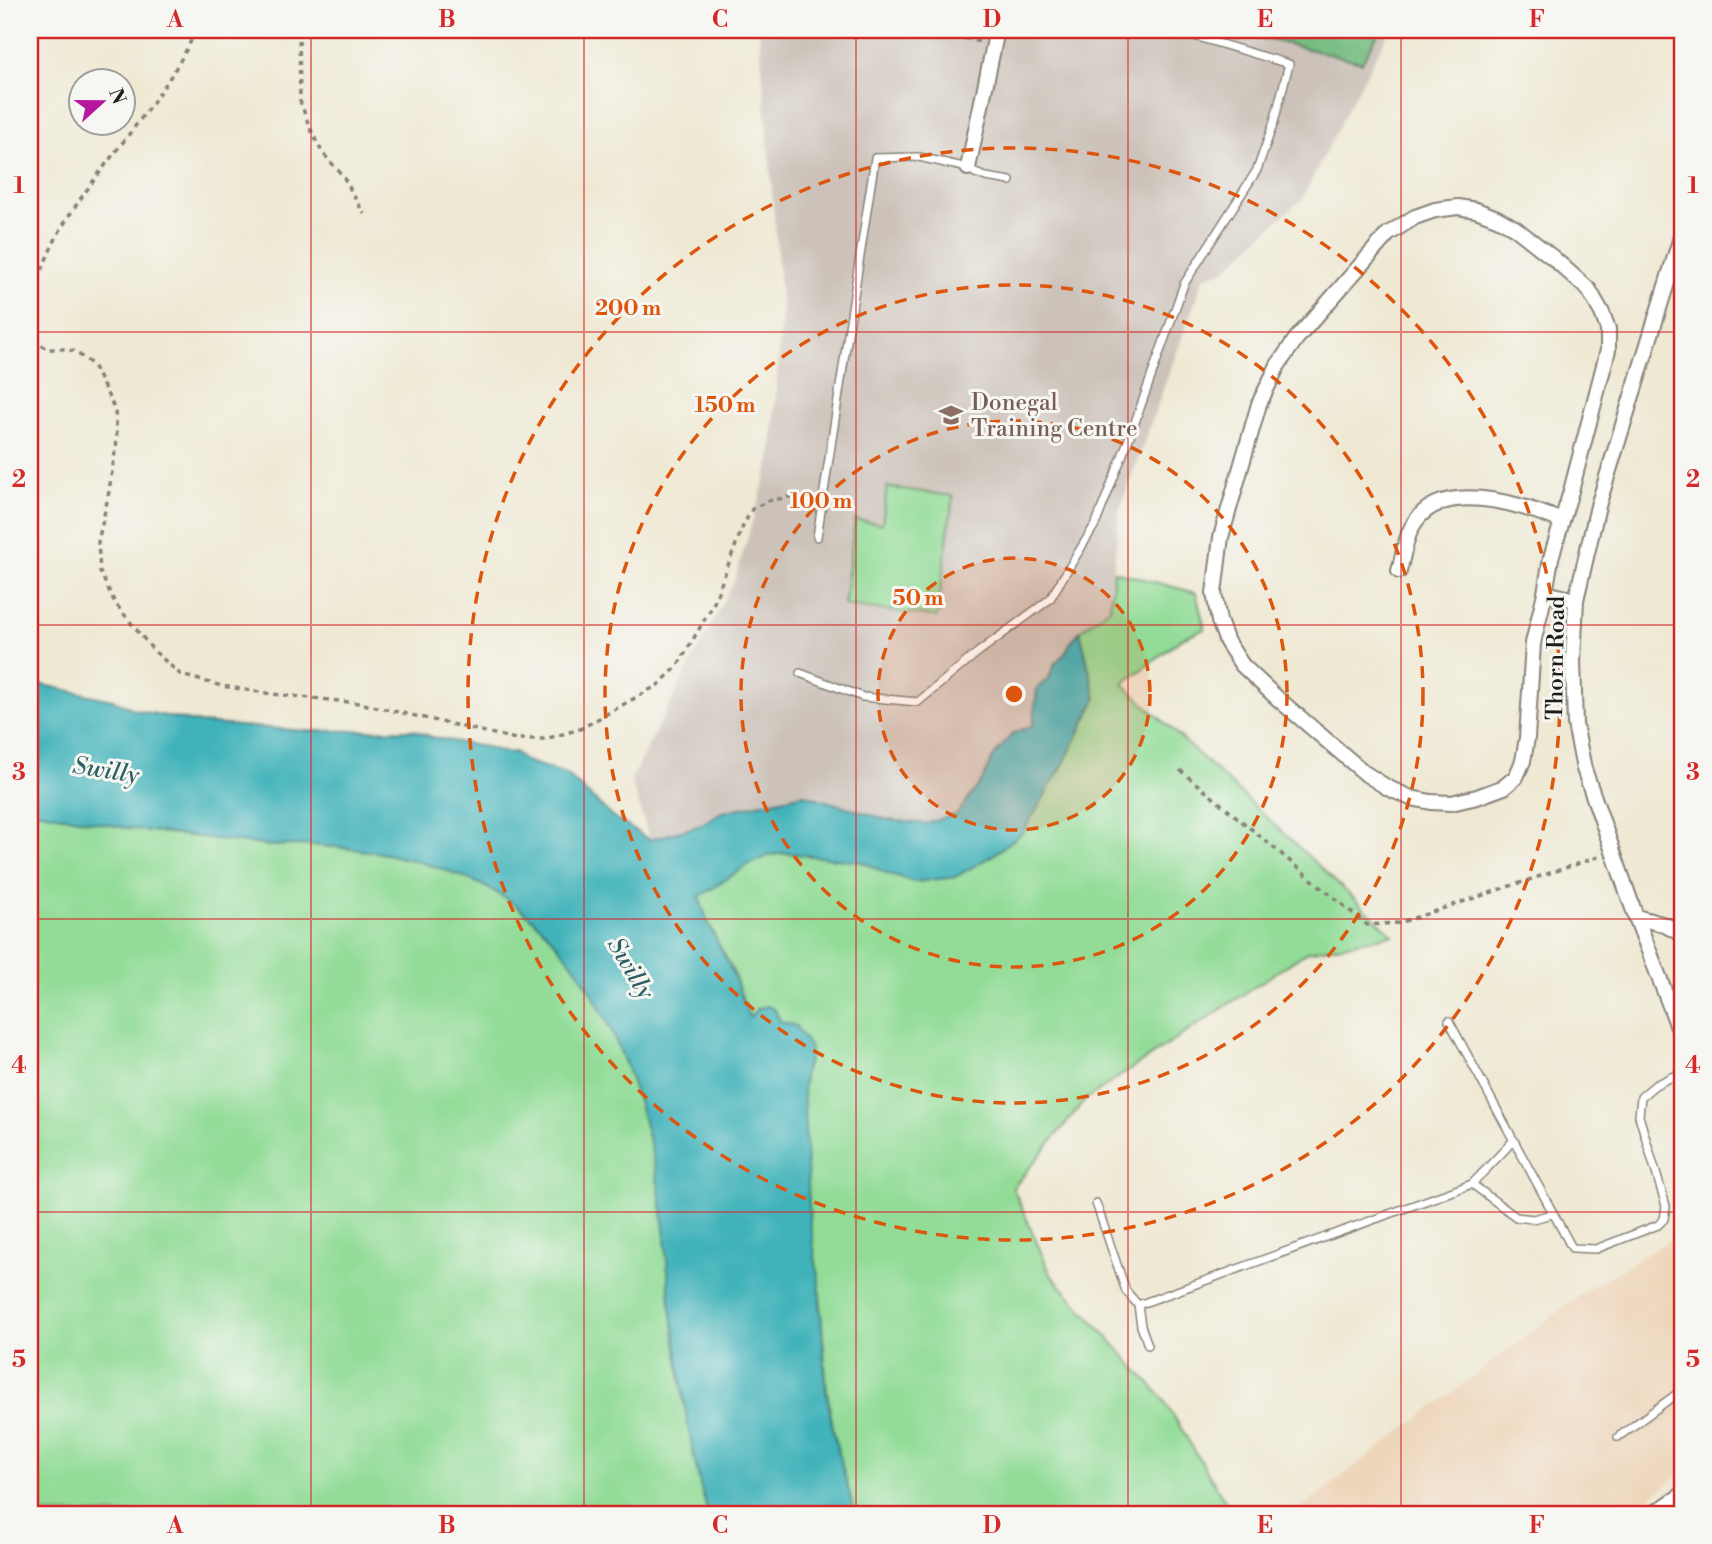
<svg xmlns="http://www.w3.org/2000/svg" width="1712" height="1544" font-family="'Libre Bodoni',serif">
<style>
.built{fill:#eed6bb}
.industrial{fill:#ccc2b9}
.green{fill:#92dc97;stroke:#577c5a;stroke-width:2}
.forest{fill:#75bc80;stroke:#486c4e;stroke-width:2}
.water{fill:#41b2ba;stroke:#2e676b;stroke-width:2}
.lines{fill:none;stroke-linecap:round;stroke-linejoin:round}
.service-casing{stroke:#868278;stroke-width:10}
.minor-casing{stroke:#868278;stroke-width:18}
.path{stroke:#868278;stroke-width:3.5;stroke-dasharray:5 5;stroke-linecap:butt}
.service{stroke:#fff;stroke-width:7}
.minor{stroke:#fff;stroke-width:14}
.grid{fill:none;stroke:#d62828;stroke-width:2;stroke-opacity:0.55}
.ring{fill:none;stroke:#de560d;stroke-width:3.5;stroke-dasharray:12 9}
.labels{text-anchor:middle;stroke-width:6;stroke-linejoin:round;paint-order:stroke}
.education-label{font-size:23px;fill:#785e54;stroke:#f6f6f2;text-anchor:start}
.street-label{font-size:23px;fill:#1c1c1c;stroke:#f6f6f2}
.water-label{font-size:24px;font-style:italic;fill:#2d6063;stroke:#f6f6f2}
.centre{fill:#de560d;stroke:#f6f6f2;stroke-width:3.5}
.ring-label{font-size:21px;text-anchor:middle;font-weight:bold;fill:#de560d;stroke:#f6f6f2;stroke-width:6;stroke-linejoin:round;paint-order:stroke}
.neatline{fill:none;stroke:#d62828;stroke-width:2.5}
.grid-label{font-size:23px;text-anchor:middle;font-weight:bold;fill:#d62828}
</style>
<rect width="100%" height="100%" fill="#f6f6f2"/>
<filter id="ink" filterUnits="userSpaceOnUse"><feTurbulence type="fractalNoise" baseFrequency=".0143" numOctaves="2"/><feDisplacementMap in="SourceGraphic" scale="14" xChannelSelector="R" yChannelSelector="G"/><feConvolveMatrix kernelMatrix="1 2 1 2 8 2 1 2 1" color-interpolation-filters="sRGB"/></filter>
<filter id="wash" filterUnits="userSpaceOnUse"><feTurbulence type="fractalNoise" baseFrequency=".00686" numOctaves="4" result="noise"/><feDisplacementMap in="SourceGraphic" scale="28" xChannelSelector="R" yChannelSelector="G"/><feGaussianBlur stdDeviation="1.57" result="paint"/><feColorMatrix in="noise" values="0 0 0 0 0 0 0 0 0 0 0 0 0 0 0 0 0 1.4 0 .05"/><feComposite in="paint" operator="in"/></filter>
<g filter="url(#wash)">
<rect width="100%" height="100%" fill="#efe9d4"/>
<path class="built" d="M1682,1233V1473L1626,1514H1293L1585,1291Z"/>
<path class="industrial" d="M759,30H1390L1348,108L1302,199L1279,219L1225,270L1204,277L1119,511L1110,608L1080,631L1071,642L1065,653L1055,663L1049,678L1037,688L1033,725L993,757L983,779L957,814L926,824L888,820L804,794L722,812L698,826L650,841L631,779L735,579L771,460L782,311Z"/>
<path class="green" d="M887,487L953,496L937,617L844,605L855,520L882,524Z
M1114,571L1196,593L1205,629L1184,637L1123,684L1393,935L1307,952L1086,1099L1013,1188L1051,1275L1162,1397L1233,1514H855L835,1440L827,1390L819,1283L810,1223L805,1154L803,1088L804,1072L809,1061L780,1021L775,1010L759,1008L749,1018L733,971L708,923L699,897L748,865L770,855L787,853L863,862L887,873L915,882L955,877L993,855L1023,832L1064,763L1096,699L1080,631L1110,608Z
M30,810L127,828L270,846C307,843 345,847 381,853C416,860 450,870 482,885C578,930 627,1048 650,1145C660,1182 664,1222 667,1260C669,1278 668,1296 672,1313L683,1398L708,1514H30Z"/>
<path class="forest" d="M1229,30H1380L1362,62Z"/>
<path class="water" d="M1080,631L1096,699L1064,763L1023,832L993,855L955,877L915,882L886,873L863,862L787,853L770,855L748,865L699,897L708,923L732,971L749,1017L759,1008L768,1006L775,1010L780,1021L796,1026L810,1048L809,1061L804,1072L803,1088L810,1223L819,1283L826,1390L835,1440L855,1514H708C689,1449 681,1381 672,1313C668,1296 669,1278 667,1260C664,1222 660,1182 650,1145C627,1048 578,931 482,885C450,870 416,860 381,853C345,847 307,843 270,846L127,828L30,810V682L113,700L136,710L200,723L308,731L414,730L432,737L479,746C492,746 502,755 515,752L525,761L566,774L613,817L650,840L698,826L722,812L804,794L888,820L926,824L957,814L983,779L993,757L1012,734L1033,725L1037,688L1049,678L1055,663L1065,653L1071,642Z"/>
</g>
<g filter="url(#ink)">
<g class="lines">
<g class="service-casing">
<path id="service" d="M817,537L875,158L919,157L968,168L975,173L986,177L1010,181
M800,673L863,697L918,702L977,653L1050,599L1096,523L1133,428L1184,284L1257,170L1274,122L1289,64L1174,30
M1449,1021L1572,1248L1596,1249L1658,1225L1664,1219L1666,1206L1639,1116L1641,1097L1655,1085L1682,1072
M1472,1184L1516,1217L1533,1219L1552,1214
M1096,1203L1126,1291L1138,1305L1141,1326L1148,1345
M1138,1305L1472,1184L1514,1140
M1618,1437L1682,1390"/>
</g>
<g class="minor-casing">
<path id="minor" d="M968,168L997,30
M1682,234L1598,506L1576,600L1573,661L1575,724L1584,769L1636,917L1682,1037
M1399,571C1403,557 1405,541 1411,529C1436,476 1521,504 1562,521L1571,491L1608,350V329L1602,313L1589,290L1552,257L1515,228L1497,218L1476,210L1458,207L1435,210L1415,217L1388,234L1296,339L1278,365L1259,404L1221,537L1214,593L1219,621L1227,642L1242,665L1277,698L1366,774L1388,788L1411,798L1431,802L1451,803L1477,797L1504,787L1516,777L1523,761L1527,738L1533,643L1545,593L1551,558L1562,521
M1545,593L1576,600
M1636,917L1665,925L1682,934
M1653,1514L1682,1495"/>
</g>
<path class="path" d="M299,30L300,101L310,128L322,152L343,176L364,214
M952,30L950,35L981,42
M30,308C37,281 47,254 61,229C102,160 163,103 196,30
M30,329L32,336L46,349H64L74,351L93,365L115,410L117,440L108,497L98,542L100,572L115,603L153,650L181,675L222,686L272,694L359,703L516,739H545L580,729L658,685L677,667L713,605L743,526L752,509L768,501L788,497L811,495
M1180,770L1367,925L1399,923L1601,856"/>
<use href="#service" class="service"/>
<use href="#minor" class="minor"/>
</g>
</g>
<path class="grid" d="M311,30V1514M584,30V1514M856,30V1514M1128,30V1514M1401,30V1514M30,332H1682M30,625H1682M30,919H1682M30,1212H1682"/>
<circle cx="1014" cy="694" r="136" fill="#de560d" fill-opacity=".12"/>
<g class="ring">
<circle cx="1014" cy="694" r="136"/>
<circle cx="1014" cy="694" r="273"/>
<circle cx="1014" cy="694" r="409"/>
<circle cx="1014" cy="694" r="546"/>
</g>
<defs>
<g id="university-bare" transform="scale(1.89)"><path d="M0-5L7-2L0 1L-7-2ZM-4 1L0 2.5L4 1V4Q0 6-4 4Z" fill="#8d6e63" stroke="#f6f6f2" stroke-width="2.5" paint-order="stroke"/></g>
</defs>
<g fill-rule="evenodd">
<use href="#university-bare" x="951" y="415"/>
</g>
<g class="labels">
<g class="education-label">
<text x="971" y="410">Donegal<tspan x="971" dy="26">Training Centre</tspan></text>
</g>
<g class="street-label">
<text transform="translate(1555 658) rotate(-89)" y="8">Thorn Road</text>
</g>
<g class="water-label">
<text transform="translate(106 770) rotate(9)" y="8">Swilly</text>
<text transform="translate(631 968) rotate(59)" y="8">Swilly</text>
</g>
</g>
<circle cx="1014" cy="694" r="10" class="centre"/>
<g class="ring-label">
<text x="628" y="315">200 m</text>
<text x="725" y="412">150 m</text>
<text x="821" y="508">100 m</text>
<text x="918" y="605">50 m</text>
</g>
<rect width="1712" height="1544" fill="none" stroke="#f6f6f2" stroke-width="77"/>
<g transform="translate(102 102) rotate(69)"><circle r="33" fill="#f6f6f2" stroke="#9f9f9c" stroke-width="2"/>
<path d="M0-5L12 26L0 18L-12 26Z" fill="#b5179e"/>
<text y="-10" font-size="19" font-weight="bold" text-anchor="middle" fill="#1c1c1c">N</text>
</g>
<rect x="38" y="38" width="1636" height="1468" class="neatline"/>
<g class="grid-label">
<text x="175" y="27">A</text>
<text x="447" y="27">B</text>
<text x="720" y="27">C</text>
<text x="992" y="27">D</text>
<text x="1265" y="27">E</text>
<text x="1537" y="27">F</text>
<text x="19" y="193">1</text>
<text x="1693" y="193">1</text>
<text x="19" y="487">2</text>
<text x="1693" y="487">2</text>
<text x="19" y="780">3</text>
<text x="1693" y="780">3</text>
<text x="19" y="1073">4</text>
<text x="1693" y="1073">4</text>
<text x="19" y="1367">5</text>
<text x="1693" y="1367">5</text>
<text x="175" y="1533">A</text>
<text x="447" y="1533">B</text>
<text x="720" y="1533">C</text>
<text x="992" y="1533">D</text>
<text x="1265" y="1533">E</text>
<text x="1537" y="1533">F</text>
</g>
</svg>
